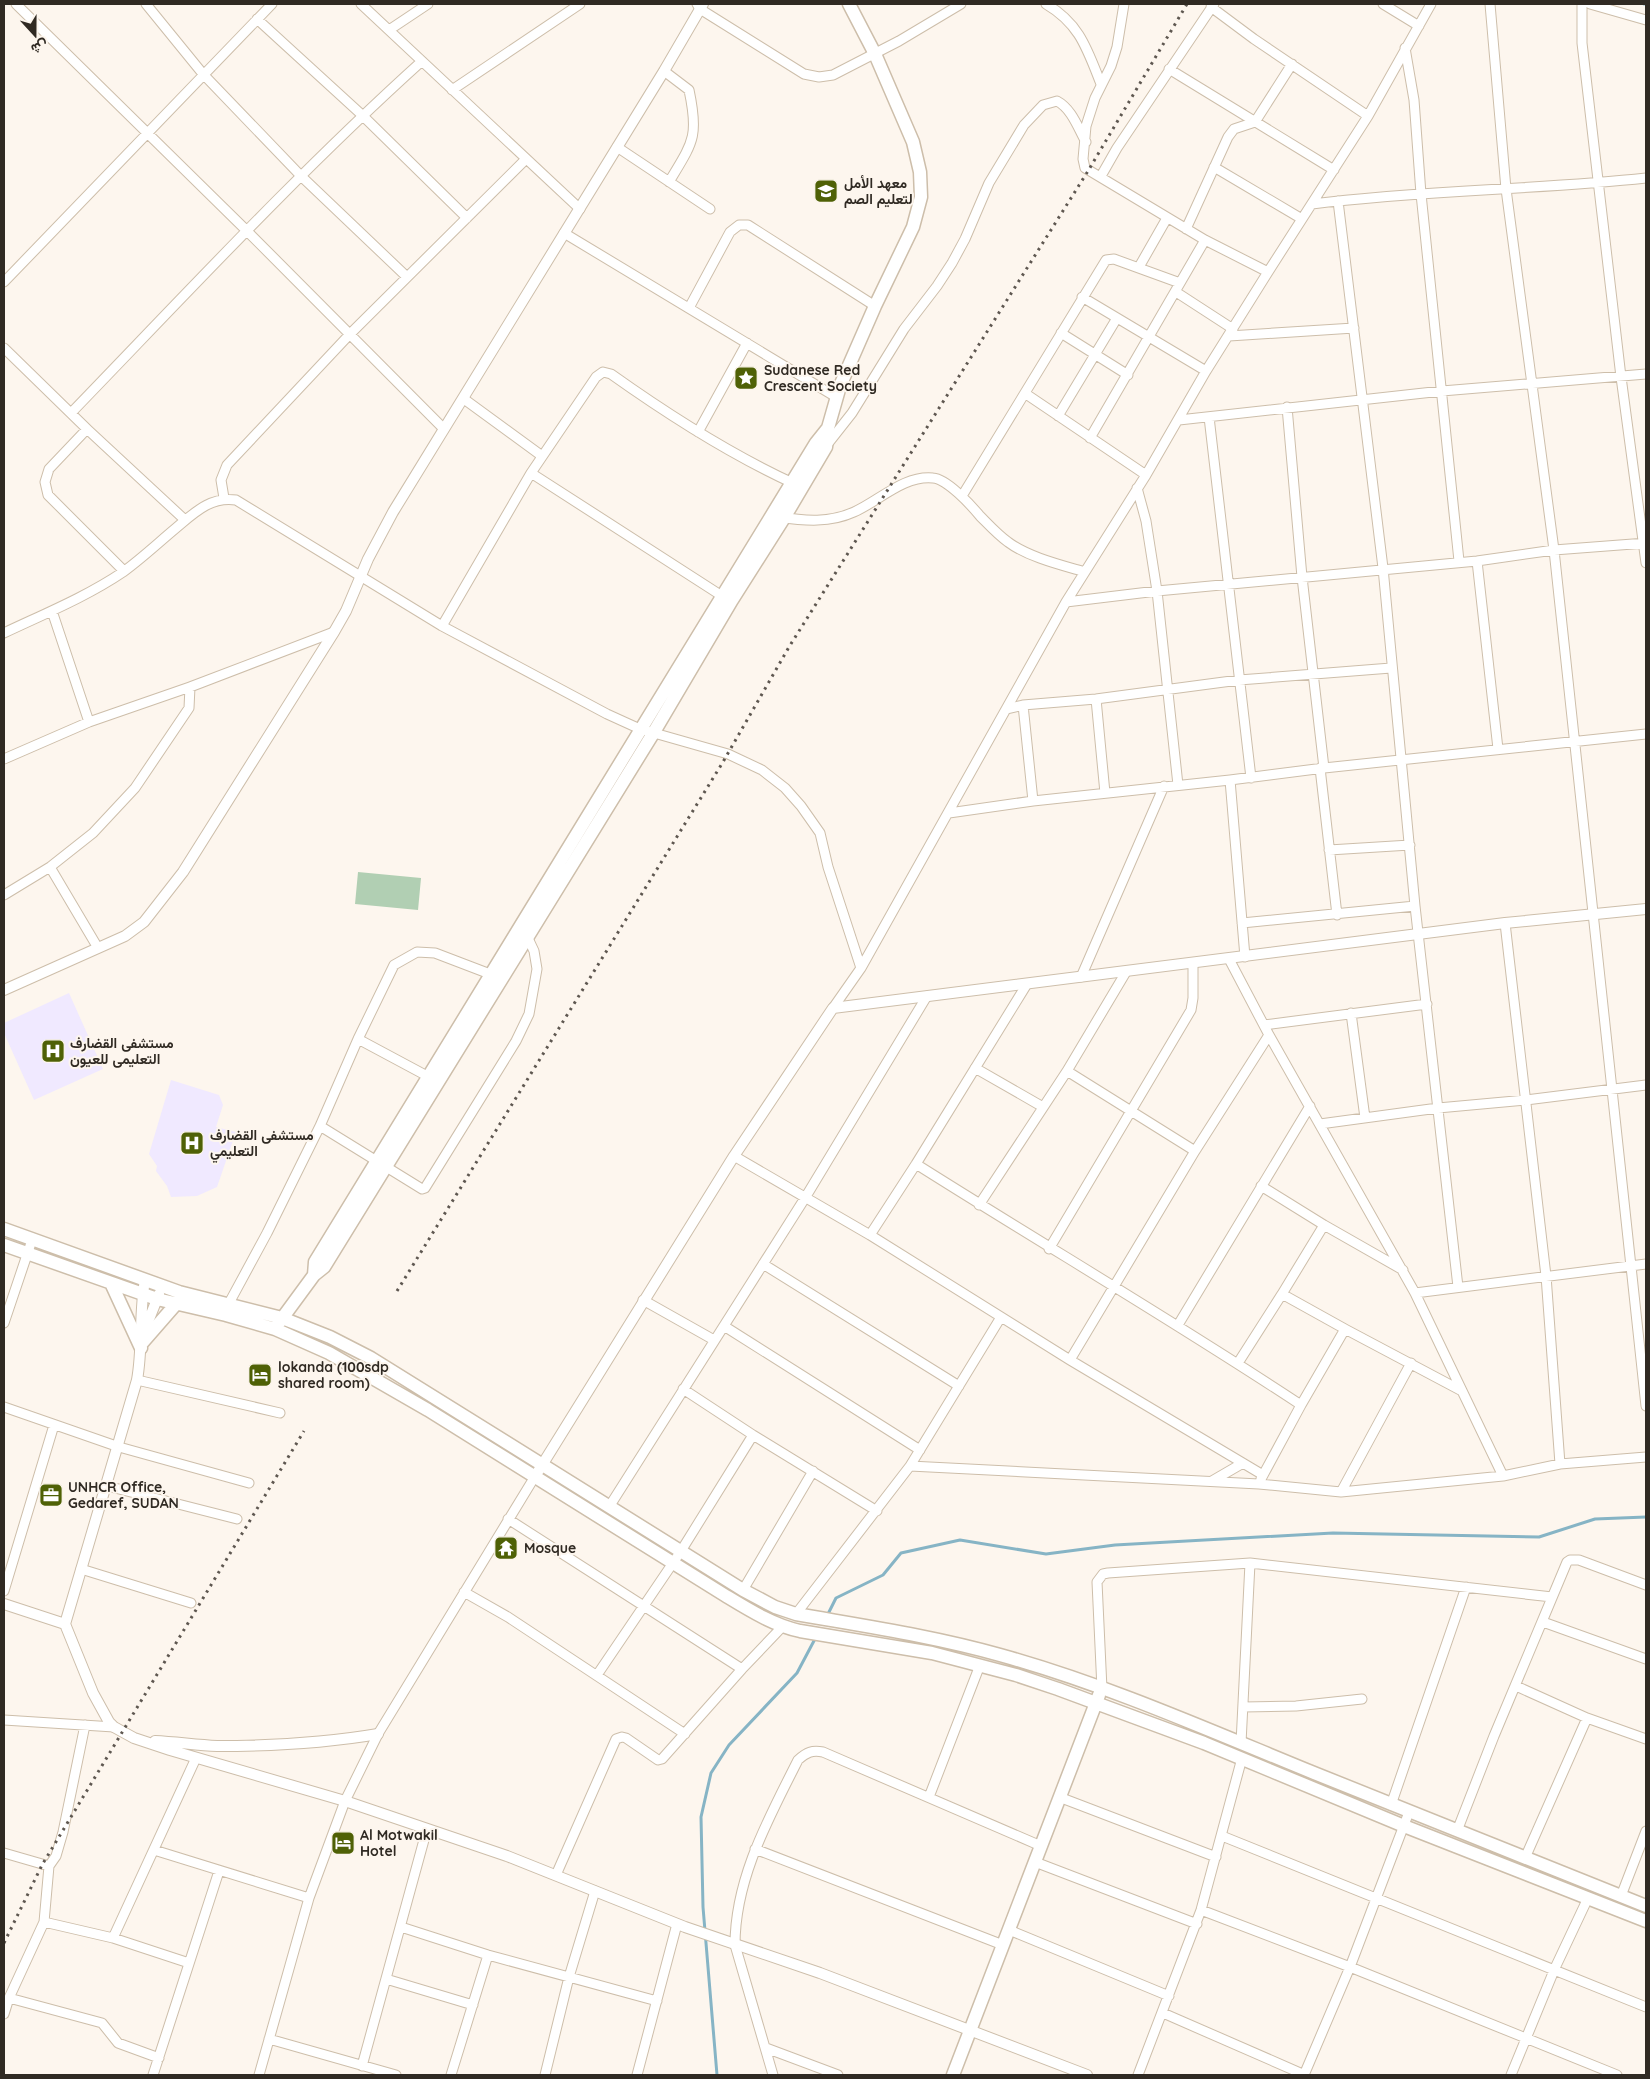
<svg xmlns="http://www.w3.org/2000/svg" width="1650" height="2079" font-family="Quicksand,Vazirmatn,sans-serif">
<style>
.medical{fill:#f0e9ff}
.green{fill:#b1cfb3}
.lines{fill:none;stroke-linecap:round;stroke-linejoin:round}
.stream{stroke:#86b4c5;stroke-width:3}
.minor-casing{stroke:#cdbeaa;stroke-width:11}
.tertiary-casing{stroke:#cdbeaa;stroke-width:12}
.secondary-casing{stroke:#cdbeaa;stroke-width:15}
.minor{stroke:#fff;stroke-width:9}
.tertiary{stroke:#fff;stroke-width:10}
.secondary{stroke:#fff;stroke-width:12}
.rail{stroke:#5e5750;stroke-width:3;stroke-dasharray:2.5 5;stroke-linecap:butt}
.labels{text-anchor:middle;stroke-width:4;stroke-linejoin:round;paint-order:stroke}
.poi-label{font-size:14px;font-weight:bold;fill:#302a23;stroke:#fdf6ee;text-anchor:start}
</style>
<rect width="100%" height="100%" fill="#fdf6ee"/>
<path class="medical" d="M69,993L103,1069L34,1100L4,1033V1023Z
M171,1080L219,1095L223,1105L216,1127L236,1132L217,1187L197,1196L171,1197L167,1186L156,1171L157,1166L149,1154Z"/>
<path class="green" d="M358,872L421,878L418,910L355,904Z"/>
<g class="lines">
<path class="stream" d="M1644,4H1646
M827,1616L836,1598L883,1575L901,1553L960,1540L1046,1554L1115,1545L1333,1533L1539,1537L1595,1519L1646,1517
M717,2075L703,1907L701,1817L711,1773L729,1745L797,1673L816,1637"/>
<g class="minor-casing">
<path id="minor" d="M16,4L247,231L444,429
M146,4L203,74L301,176L407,277
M361,4L580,209
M697,4L700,9L804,74L819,77L833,75L899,41L961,4
M1046,4C1080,24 1087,49 1101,84
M1124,4L1117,47L1111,66L1095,98L1086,126L1083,159L1085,168L1205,240L1268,272
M1383,4L1419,26
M1490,4L1506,189L1554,550L1646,1406
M1582,4V43L1621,377L1646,563
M1590,4L1646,20
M1211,7L1254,39L1368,116
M257,19L362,115L467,218
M389,30L428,4
M1405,48L1414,100L1421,194L1459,561
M1169,69L1334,170
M664,71L689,90C699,137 693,142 669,182
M452,90L580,4
M617,147L710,209
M1214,167L1302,219
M1101,176L1117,148L1214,4
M1338,201L1383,568L1415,906L1458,1287
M1312,204C1423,190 1535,190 1646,178
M1186,229L1228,137L1234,129L1255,122L1292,64
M564,233L836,397
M1139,267L1167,218
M4,282L272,4
M1176,292L1233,329
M1082,297L1206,371
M689,308L730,232L739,225H748L875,306
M1061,333L1128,375
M1229,336L1354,328
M4,348L87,429L185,520
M1026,394L1146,475
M464,399L542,456
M1287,407L1302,577L1324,768
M71,413C186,294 299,172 422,61
M1058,416L1117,318
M1209,417L1251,778
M1179,420L1442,391L1646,374
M87,429L49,469L45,482L48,495L124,571
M698,432L747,343
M1090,438L1205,240
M826,446L852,413L904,329L937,286L952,263L965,239L989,183L1024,125L1043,105L1057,101C1072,109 1078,128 1086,142
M531,473L722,596
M1137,488L1146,521L1157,591L1178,785
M962,496L1106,260L1114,259L1180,283
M224,498L221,480L227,465L350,334L526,159
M779,517C805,521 830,523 854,512C879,501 904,475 933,478C947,479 971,505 980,516C988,524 998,535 1008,542C1028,557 1061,565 1085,572
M1477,561L1498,749
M1066,602L1157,591L1477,561L1554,550L1646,543
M52,611L89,722
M442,626L531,473L596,377L603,372L611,374C670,416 731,455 797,485
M4,633C44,614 86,597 123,572C141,559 158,543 176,528C194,513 211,496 236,500L442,626L607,714L640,729L728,754L762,770L785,788L801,806L820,833L828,867L861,968
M1096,699L1105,793
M1023,705L1033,801
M1007,709L1023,705L1096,699L1239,680L1391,668
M4,759L89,722L190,687L334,632
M1320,768L1337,915
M1230,780L1245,957
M949,813L1033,801L1230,780L1324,768L1646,734
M1329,850L1410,845
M50,867L98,948
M4,895L50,867L93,833L135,788L189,708L190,687
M1242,923L1415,906
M1505,923L1546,1276L1560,1464
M1229,959L1269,1035L1415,1293L1503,1476L1560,1464L1646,1457
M1081,977L1164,786
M833,1008L861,968L1066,602L1146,475L1206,371L1268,272L1368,116L1431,4
M1351,1013L1365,1118
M1264,1025L1427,1004
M358,1039L429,1077
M975,1068L1043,1107
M1067,1071L1195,1151
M1320,1124L1438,1108L1526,1100L1646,1085
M320,1126L422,1189L425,1188L516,1041L529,1014L537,969L534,951L526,934
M734,1156L870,1235L1070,1360L1263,1475
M916,1164C1044,1245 1174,1321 1301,1405
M1261,1186L1324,1225L1403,1270
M979,1205L1067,1071L1126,972
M870,1235L916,1164L1027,984
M1049,1249L1191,1010L1193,998V963
M763,1264L959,1386
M1415,1293L1646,1264
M1282,1294L1324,1225
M643,1300L714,1340
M228,1305L267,1233L320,1126L358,1039L394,965L417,952L435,953L490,974
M4,1323L32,1240
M1178,1325L1310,1106
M724,1326L920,1450
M1070,1360L1195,1151L1269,1035
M1238,1363L1282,1294L1345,1329
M137,1380L280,1413
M683,1389L753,1435L877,1511
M4,1407L119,1447L249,1483
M910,1466L1001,1317
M1261,1479L1301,1405L1345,1329L1460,1390
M1212,1481L1243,1463
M107,1486L237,1519
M1341,1492L1411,1363
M609,1507L805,1198L927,996
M508,1519L742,1669
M81,1569L191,1603
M743,1590L813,1471
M4,1591L54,1425
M464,1592L508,1617L685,1734
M796,1614L910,1466L1259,1484L1341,1492L1503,1476
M1543,1622L1646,1659
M597,1675L681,1551L753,1435
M1516,1686L1587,1718L1525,1858
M1102,1689L1097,1582L1103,1574L1108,1573L1250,1563L1552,1597
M1243,1707L1296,1706L1362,1699
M1587,1718L1646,1739
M4,1720L114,1727
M1241,1743L1250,1563
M929,1797L980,1665
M1059,1797L1216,1857
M1391,1805L1466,1587
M1457,1831L1494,1736L1567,1562L1570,1560H1579L1646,1585
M1222,1836L1646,2007
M755,1849L1003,1945
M154,1850L309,1898
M4,1853L49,1866
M1035,1862L1197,1924
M556,1875L616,1739L622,1737L626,1738L658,1760L662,1759L742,1669L783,1626
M1621,1896L1646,1831
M1201,1910L1350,1967L1617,2075
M44,1922L113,1938L189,1963
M401,1927L488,1955L657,2001
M1009,1930L1169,1996
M113,1938L196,1758
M386,1979L473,2005
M9,1998L102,2023L118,2043L159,2058
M1163,2013L1305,2075
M4,2014L9,1998L44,1922L49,1866L56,1856L63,1832L85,1725
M269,2039L396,2075
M766,2048L838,2075
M362,2066L427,1829
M153,2075L219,1871
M259,2075L309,1898L345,1801L378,1734L534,1478
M451,2075L488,1955
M545,2075L569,1977L595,1891
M637,2075L677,1924
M773,2075L735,1945C735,1878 769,1818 798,1760C807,1752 812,1750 823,1752L1041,1846
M1138,2075L1201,1910L1242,1758
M1304,2075L1350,1967L1409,1812
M1511,2075L1555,1968L1588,1898"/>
</g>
<g class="tertiary-casing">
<path id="tertiary" d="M4,990L125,936L144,922L183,872L334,632L346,611L368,559L393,512L664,71L703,4
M145,1280C139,1313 143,1347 137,1380L65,1624L93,1693L109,1722L114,1727L134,1738L170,1750L345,1801L507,1856L685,1927L820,1973L1087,2075
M144,1332L159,1294
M534,1478L734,1156L833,1008L1505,923L1646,909
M4,1604L65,1624
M155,1741C176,1742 196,1745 217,1746C271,1746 325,1743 378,1734"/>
</g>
<g class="secondary-casing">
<path id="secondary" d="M4,1229L179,1292L282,1318L330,1337L371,1358L743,1590L775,1607L796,1614C864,1626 933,1636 1000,1655C1108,1685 1211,1731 1314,1773C1424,1818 1536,1861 1646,1906
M4,1245L157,1299L226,1315L275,1329L329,1353L428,1410L726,1596C749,1610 773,1625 800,1631L932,1653L1016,1675L1058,1689L1204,1743L1404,1826L1646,1921
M314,1275L315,1262L816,443L828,428
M111,1283L141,1348
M278,1324L314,1275L324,1267L654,732L732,600L784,518L826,447L828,428L840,386L875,306L913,227L921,197L920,172L913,142L875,54L849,4
M142,1343L176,1304
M953,2075L1099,1695"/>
</g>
<use href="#minor" class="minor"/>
<use href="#tertiary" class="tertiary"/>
<use href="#secondary" class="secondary"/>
<path class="rail" d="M397,1291L723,762L789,647L1088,171L1187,4
M4,1943L42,1865L304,1431"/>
</g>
<defs>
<g id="school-square" transform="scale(1.25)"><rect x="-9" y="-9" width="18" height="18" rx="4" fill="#4f6106" stroke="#fdf6ee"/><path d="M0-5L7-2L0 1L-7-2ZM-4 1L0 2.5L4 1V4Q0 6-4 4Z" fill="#fff"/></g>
<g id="sight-square" transform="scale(1.25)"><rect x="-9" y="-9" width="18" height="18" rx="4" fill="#4f6106" stroke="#fdf6ee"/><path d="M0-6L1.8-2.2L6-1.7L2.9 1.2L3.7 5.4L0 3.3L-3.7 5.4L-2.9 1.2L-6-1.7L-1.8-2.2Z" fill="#fff"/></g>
<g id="hospital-square" transform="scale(1.25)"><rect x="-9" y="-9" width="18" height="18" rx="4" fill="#4f6106" stroke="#fdf6ee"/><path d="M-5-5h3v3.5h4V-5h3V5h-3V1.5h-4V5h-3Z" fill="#fff"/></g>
<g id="hotel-square" transform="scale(1.25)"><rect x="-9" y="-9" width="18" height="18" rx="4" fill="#4f6106" stroke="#fdf6ee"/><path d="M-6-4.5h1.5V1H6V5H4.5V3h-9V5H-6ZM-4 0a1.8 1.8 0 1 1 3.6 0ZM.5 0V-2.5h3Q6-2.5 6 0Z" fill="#fff"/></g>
<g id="office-square" transform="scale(1.25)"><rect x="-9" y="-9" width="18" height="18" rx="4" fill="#4f6106" stroke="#fdf6ee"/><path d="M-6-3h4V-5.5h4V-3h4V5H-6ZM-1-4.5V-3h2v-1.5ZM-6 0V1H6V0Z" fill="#fff"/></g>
<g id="temple-square" transform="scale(1.25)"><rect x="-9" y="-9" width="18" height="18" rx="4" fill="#4f6106" stroke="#fdf6ee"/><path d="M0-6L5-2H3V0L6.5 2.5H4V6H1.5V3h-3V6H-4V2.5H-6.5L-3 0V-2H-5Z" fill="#fff"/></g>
</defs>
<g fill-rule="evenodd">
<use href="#school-square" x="826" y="191"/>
<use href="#sight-square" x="746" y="378"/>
<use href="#hospital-square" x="53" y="1051"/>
<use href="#hospital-square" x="192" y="1143"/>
<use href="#hotel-square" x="260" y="1375"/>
<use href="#office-square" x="51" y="1495"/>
<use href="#temple-square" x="506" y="1548"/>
<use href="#hotel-square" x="343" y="1843"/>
</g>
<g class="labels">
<g class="poi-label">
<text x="844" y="188">معهد الأمل<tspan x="844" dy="16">لتعليم الصم</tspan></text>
<text x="764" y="375">Sudanese Red<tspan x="764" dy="16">Crescent Society</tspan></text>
<text x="70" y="1048">مستشفى القضارف<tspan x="70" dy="16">التعليمى للعيون</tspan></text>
<text x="210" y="1140">مستشفى القضارف<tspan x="210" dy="16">التعليمي</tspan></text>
<text x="278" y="1372">lokanda (100sdp<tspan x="278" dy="16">shared room)</tspan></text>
<text x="68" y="1492">UNHCR Office,<tspan x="68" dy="16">Gedaref, SUDAN</tspan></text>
<text x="524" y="1553">Mosque</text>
<text x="360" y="1840">Al Motwakil<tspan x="360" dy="16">Hotel</tspan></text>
</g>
</g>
<rect width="1650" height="2079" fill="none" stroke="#302a23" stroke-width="10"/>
<g transform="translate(35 35) rotate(159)" stroke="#fdf6ee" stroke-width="4" paint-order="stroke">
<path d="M0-4L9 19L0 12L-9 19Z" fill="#302a23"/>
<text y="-8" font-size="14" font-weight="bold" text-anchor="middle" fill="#302a23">ش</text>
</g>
</svg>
